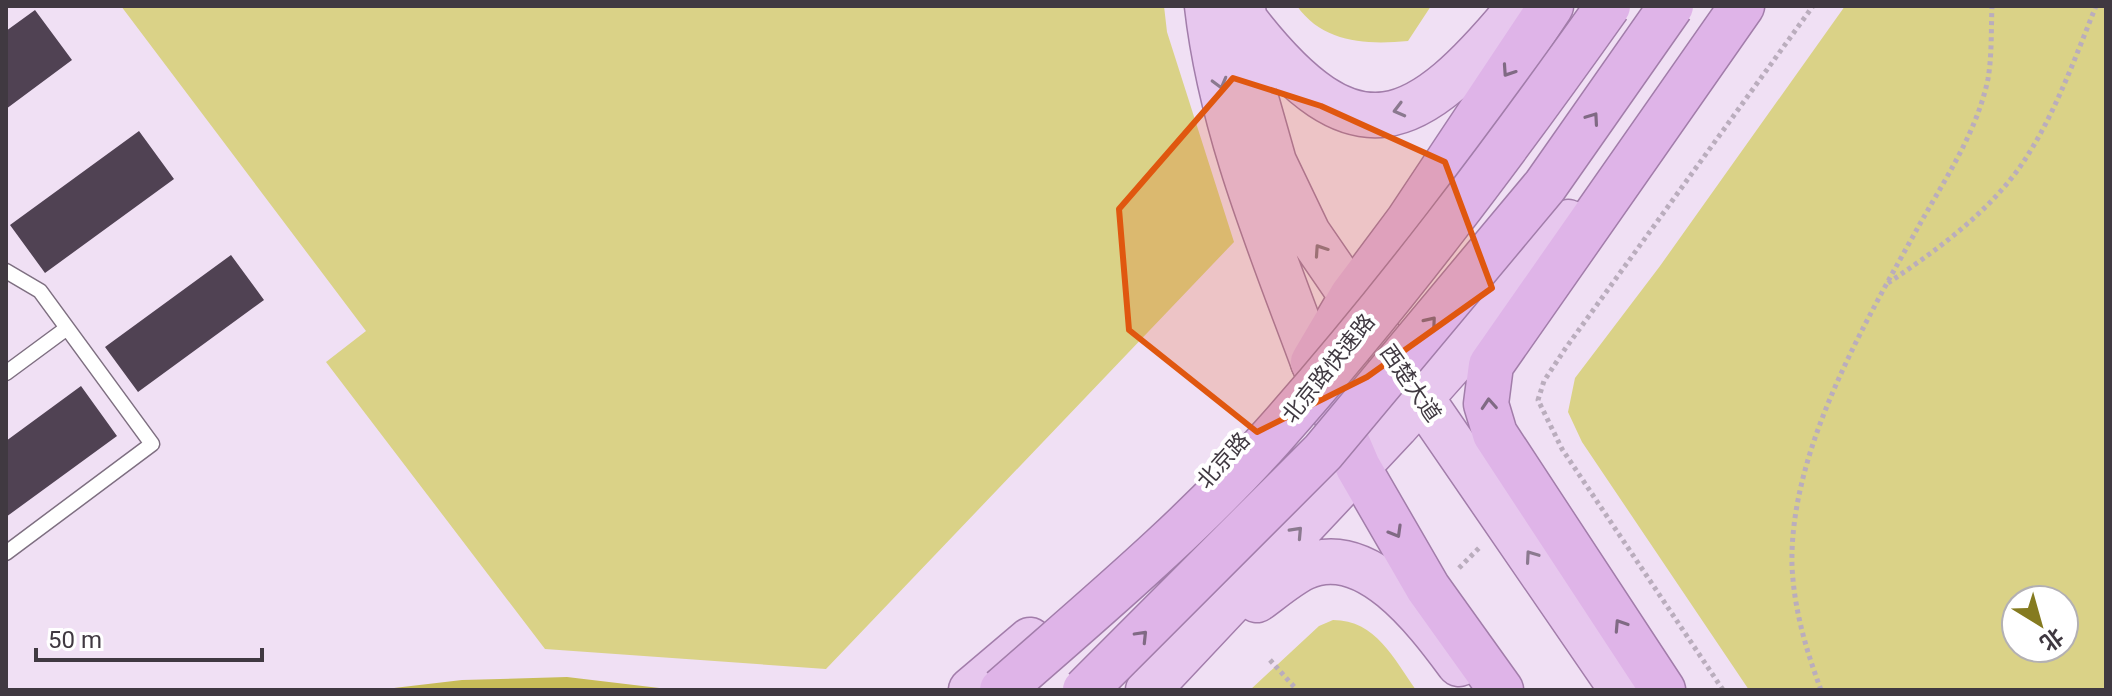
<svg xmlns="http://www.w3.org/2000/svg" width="2112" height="696" font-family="Roboto,'Noto Sans SC',sans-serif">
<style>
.green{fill:#dad287;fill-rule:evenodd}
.water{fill:#c7bc58}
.building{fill:#504253}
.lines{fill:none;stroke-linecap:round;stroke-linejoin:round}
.service-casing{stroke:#7e6f81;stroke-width:17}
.primary-casing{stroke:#a27daa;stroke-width:47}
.trunk-casing{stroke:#a27daa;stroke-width:47}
.path{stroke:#baadbd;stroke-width:5;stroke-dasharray:4 4;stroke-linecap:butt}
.service{stroke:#fff;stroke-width:14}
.primary{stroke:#e7c7ee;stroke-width:44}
.trunk{stroke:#dfb4e8;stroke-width:44}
.trunk-bridge-casing{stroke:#a27daa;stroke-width:47;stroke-linecap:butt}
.trunk-bridge{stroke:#dfb4e8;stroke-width:44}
.oneway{stroke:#806a84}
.oneway2{stroke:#8b798f}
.marked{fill:#e0570f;fill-opacity:0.2;stroke:#e0570f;stroke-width:6;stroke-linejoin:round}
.labels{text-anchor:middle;stroke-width:8;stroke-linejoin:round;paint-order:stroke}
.street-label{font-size:22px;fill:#403941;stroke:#fff}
</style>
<rect width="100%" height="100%" fill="#f0e0f4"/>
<path class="green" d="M121,6H1164L1167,32L1234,242L826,669L545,649L326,362L366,331Z
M1297,6H1431L1408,41C1367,45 1323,43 1297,6Z
M1845,6H2106V690H1749L1582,442L1568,412L1575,378L1660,266ZM2016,600H2064V648H2016Z
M1333,620C1376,620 1394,659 1416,690H1250L1319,626Z"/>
<path class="water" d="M567,677L676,690H377L462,680Z"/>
<path class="building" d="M35,10L72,60L6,109V31Z
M139,131L174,179L45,273L10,225Z
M231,255L264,300L138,392L105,347Z
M81,386L117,436L6,517V441Z"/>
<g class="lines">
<g class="service-casing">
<path id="service" d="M6,271L40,291L152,444L6,553
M6,373L67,328"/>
</g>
<g class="primary-casing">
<path id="primary" d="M1207,6C1221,129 1270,246 1313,362
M1243,6L1249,74L1274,162L1308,233L1622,690
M1246,21C1357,164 1416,132 1520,6
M1257,600C1271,590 1287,576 1303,568C1366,538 1427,621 1459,664
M971,690L1030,640
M1148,690L1396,426L1493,317L1568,222"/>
</g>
<g class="trunk-casing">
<path id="trunk" d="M1501,690L1428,588L1358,467L1313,362L1352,296L1408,221L1551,6
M1663,690L1495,434L1486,404L1491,365L1742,6"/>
</g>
<path class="path" d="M1888,283C1937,250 1990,212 2024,161C2055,114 2075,58 2096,6
M1459,568L1480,547
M1270,660L1297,690
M1723,690L1562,449L1538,400L1544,381L1565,349L1813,6
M1821,690C1806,650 1794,609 1792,566C1789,450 1866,321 1921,222C1947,176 1977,131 1988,79C1992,56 1991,30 1992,6"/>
<use href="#service" class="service"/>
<use href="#primary" class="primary"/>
<use href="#trunk" class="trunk"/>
<g class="trunk-bridge-casing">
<path id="trunk-bridge" d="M1002,690C1094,609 1190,529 1272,437C1393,301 1503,154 1608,6
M1085,690L1323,452L1545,186L1671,6"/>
</g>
<use href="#trunk-bridge" class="trunk-bridge"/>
</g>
<defs><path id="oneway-chevron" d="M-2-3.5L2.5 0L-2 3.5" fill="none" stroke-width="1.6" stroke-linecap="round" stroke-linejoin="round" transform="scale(2)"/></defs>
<g class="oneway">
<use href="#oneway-chevron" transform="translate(1508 71) rotate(124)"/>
<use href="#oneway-chevron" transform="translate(1593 118) rotate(-55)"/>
<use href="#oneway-chevron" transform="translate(1431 322) rotate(-50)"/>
<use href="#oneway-chevron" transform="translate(1489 404) rotate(-94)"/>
<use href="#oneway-chevron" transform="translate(1396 532) rotate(60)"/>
<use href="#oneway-chevron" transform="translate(1620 625) rotate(-123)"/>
<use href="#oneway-chevron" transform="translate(1142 636) rotate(-46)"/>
</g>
<g class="oneway2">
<use href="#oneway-chevron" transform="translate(1220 83) rotate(75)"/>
<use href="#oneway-chevron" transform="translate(1399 110) rotate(165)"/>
<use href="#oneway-chevron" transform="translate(1320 250) rotate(-124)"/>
<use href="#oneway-chevron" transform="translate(1297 532) rotate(-47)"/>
<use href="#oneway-chevron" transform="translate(1531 556) rotate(-125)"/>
</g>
<path class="marked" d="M1233,78L1321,106L1445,162L1492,288L1367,377L1257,432L1129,330L1119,209Z"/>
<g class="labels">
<g class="street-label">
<text transform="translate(1328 368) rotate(-51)" y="8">北京路快速路</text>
<text transform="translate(1411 383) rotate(55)" y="8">西楚大道</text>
<text transform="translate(1223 460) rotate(-48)" y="8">北京路</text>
</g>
</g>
<rect width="2112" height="696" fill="none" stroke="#403941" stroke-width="16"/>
<g transform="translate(2040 624) rotate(143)"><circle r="38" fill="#ffffff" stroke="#b3b0b3" stroke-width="2"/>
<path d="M0-6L14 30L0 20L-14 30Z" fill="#857b20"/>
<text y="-12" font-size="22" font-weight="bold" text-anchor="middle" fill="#403941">北</text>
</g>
<path d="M36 648v12h226v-12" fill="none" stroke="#403941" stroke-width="4"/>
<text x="48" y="648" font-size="24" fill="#403941" stroke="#ffffff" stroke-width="6" paint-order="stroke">50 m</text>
</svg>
